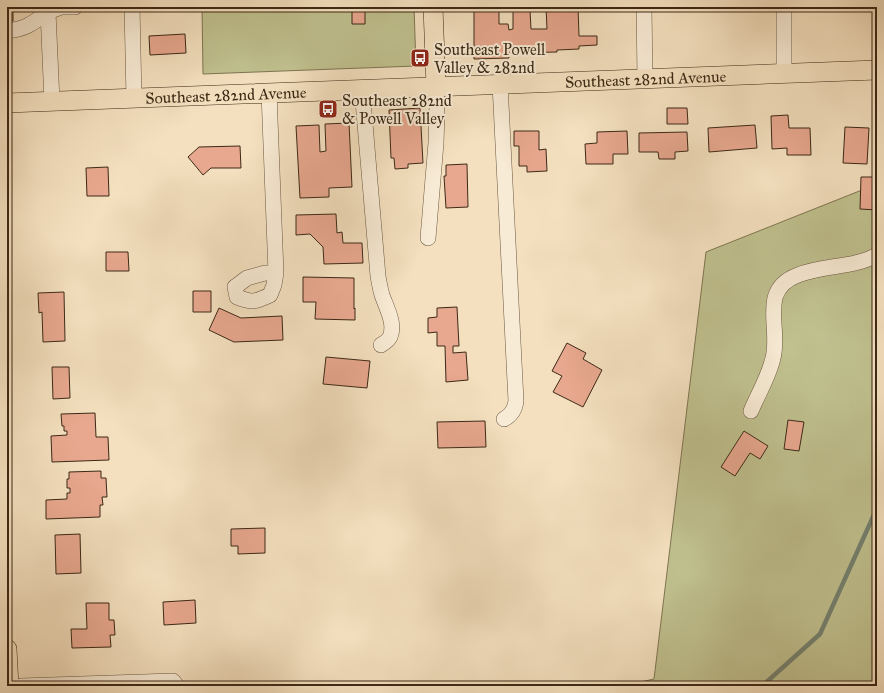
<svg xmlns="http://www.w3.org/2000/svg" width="884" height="693" font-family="'IM FELL Great Primer',serif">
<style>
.green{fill:#c0c18f;stroke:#7e7552}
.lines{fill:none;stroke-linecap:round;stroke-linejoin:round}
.stream{stroke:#768270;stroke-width:4.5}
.building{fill:#e8a88f;stroke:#3c2916}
.minor-casing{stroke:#6a5740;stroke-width:16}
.major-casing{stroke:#3c2916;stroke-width:20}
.minor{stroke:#f8ebd5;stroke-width:15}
.major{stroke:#f4e0bf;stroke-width:19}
.labels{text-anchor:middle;stroke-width:4;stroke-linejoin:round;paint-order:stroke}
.poi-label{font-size:16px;fill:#3c2916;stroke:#f8ebd5;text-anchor:start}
.street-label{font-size:16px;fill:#3c2916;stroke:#f8ebd5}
</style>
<rect width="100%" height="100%" fill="#f4e0bf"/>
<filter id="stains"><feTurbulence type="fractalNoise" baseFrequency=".005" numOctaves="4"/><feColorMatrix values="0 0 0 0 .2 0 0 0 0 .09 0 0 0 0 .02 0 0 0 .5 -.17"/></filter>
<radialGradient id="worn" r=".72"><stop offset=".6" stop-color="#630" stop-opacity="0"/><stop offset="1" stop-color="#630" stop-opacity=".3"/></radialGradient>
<path class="green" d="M202,7H414L416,66L203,74Z
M877,184V686H622L654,679L706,252Z"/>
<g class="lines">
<path class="stream" d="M762,686L820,634L877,508"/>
</g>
<path class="building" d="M7,7H13V21H7Z
M546,7H578L579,36H597V45L579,46V49L557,50V52L509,53V58L474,59V11L499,10V24H508L509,30L513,29V11L530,10L531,29H547Z
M352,8H365V24H352Z
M185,34L186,53L150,55L149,36Z
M420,108L423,163L408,164V168L395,169L394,158H391L389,110Z
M667,108H687L688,124H667Z
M788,115L789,128H810L811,155H787V148L772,149L771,116Z
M349,123L352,187L329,188V197L300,198L296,126L319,125L320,152L326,151L325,124Z
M755,125L757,148L709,152L708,128Z
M845,127L869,128L867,164L843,163Z
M514,131H539V150L546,149L547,171L527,172V166H519V146H514Z
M627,131L628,154H613V164H586L585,144L597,143V132Z
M687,132L688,151L675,152V159H659L658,152H639V133Z
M240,146L241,168H211L203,175L188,157L199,147Z
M467,164L468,207L446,208L444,176H446V165Z
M108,167L109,196H87L86,168Z
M861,177H877V210L860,209Z
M336,214L337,233L342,232L343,243H362L363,263L324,264L323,247L310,234L296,235V215Z
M106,252H128L129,271H106Z
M303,277L354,278V309L355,308V320L315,319L316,302H303Z
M193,291H211V312H193Z
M64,292L65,341L43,342L42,312L39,313L38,293Z
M457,307L459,346H453V353L466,352L468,380L446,382L445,346H437V332L428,333V318L437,317V308Z
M219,308L241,318L282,316L283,340L234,342L209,330Z
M567,343L586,353L583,359L602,370L583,407L553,392L562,376L552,371Z
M326,357L370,361L367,388L323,384Z
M52,367H69L70,398L53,399Z
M95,413L96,437H108L109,460L52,462L51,436L67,435V431H64V426H62L61,414Z
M788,420L804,422L799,451L784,449Z
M485,421L486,447L438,448L437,422Z
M744,431L768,446L760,459L750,453L735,476L721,467Z
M101,471V478H106L107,497H102L103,505H100V517L46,519V500L67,499V493H70V488H67V479H69V472Z
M265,528V553L238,554V546H231V529Z
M80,534L81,573L56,574L55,535Z
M195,600L196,623L164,625L163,602Z
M86,603H109V620H114L115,635H110L111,647L72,648L71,629H87Z"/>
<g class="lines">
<g class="minor-casing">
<path id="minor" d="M132,7L134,98
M644,7L645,78
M784,7V73
M7,31C26,29 33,23 48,12
M500,84L516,401C515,409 512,415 504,419
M362,89L378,276C379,282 380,288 382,295C386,307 396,324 390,337C388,341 384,343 381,345
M269,93L276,273L274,285L270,295C255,302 252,303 237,297L235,287L247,278L265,273H276
M52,101L48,12L61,7H75
M428,238L436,143L437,112L436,86
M751,411C758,394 769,376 773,358C781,327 758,290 798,275C823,265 853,268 877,255
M21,686L173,681L177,686"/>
</g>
<g class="major-casing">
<g id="major">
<path d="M433,7L436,86"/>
<path id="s1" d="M7,103L877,70"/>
<path d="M7,649L9,686"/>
</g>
</g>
<use href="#minor" class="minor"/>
<use href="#major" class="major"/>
</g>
<defs>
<g id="bus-square" transform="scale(1)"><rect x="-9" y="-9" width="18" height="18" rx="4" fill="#8f2418" stroke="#f8ebd5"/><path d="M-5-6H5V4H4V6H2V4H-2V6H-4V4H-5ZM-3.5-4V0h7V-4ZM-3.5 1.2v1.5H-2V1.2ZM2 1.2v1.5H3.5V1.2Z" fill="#fff"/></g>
</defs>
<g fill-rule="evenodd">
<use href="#bus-square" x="420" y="58"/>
<use href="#bus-square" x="328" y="109"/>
</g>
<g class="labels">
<g class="poi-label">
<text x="434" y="55">Southeast Powell<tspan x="434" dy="18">Valley &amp; 282nd</tspan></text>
<text x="342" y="106">Southeast 282nd<tspan x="342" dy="18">&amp; Powell Valley</tspan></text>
</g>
<g class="street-label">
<text dy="6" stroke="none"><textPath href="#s1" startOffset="639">Southeast 282nd Avenue</textPath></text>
<text dy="6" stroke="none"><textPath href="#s1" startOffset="219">Southeast 282nd Avenue</textPath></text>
</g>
</g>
<rect width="884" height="693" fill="none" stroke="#f4e0bf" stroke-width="24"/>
<rect x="8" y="8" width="868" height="677" fill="none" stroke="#3c2916" stroke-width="2"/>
<rect x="12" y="12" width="860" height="669" fill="none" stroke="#3c2916"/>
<rect width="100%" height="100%" filter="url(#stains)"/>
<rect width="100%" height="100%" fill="url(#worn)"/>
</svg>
